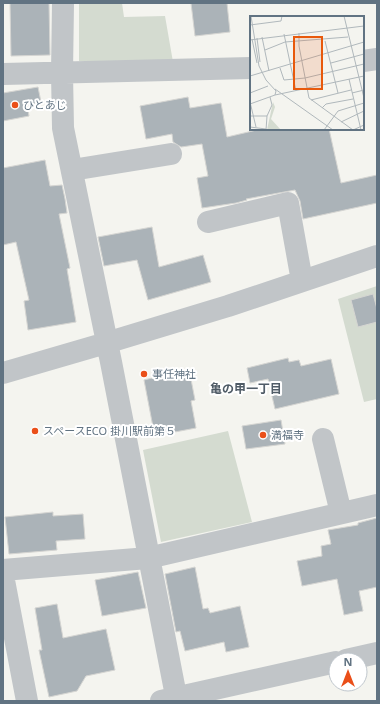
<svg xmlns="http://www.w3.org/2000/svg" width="380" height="704" font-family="'Noto Sans','Noto Sans JP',sans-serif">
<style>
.green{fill:#d4dbd0}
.building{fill:#abb3b8;stroke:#d5d5d2}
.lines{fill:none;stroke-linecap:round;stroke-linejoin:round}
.minor{stroke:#c1c5c8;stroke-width:22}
.poi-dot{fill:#ea4f19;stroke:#fff;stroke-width:1.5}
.labels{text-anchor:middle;stroke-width:4;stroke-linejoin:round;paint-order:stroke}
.poi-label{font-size:11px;fill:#617382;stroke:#fff;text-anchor:start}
.neighbourhood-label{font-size:12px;font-weight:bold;fill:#505c67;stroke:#fff}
.inset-road{fill:none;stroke:#b0b8bc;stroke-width:1}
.view{fill:#e8590c;fill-opacity:0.15;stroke:#e8590c;stroke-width:2}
.inset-edge{fill:none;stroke:#617382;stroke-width:2}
</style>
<rect width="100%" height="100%" fill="#f4f4ef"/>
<path class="green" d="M79,3H122L124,17L165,16L173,62L79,61Z
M377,286V399L364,402L338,299Z
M228,431L252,522L161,542L143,450Z"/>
<path class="building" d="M10,3H49L50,55L11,56Z
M191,3H227L230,32L195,36Z
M38,87L41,102L27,105L29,116L3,121V93Z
M188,97L190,108L221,103L227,137L261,129H329L341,183L377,175V203L303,219L300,201L295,190L246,199L247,200L236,203L202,208L197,178L208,176L202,144L181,147L173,142L172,134L146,139L140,106Z
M45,160L50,186L62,185L65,199L67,213L59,214L70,268L67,269L76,322L28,330L24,301L29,300L16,242L3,245V168Z
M152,227L159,267L203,255L211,282L148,300L137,260L104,266L98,237Z
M373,294L377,309V322L358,327L351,300Z
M288,358L289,362L299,360L301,366L331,359L339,394L275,409L268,379L250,383L247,368Z
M189,369L195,400L191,401L196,428L159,435L157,426L153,427L144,380Z
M281,420L285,444L246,449L242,426Z
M53,512V516L83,514L85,539L56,541L57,550L9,554L5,517Z
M377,518V587L359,591L363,611L344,615L337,579L302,586L297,561L322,556L321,546L331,544L328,530L358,525V523Z
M195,567L203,609L208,608L210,613L240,606L249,647L226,652L224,642L185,651L180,631L176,632L165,574Z
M138,572L146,608L102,616L95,580Z
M57,604L63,638L106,629L115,670L86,676L77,691L49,697L39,650H42L35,608Z"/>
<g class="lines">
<path class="minor" d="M63,3L62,73L63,128L111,362L177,701
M363,61L377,59
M3,74L251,68
M72,170L171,154
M208,222L288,203L302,281
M3,373L106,343L228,306L377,256
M323,439L341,513
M3,570L148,558L377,505
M3,575L27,701
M346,660L377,653
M161,701L336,662"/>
</g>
<g class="poi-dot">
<circle cx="15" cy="105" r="4"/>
<circle cx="144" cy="374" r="4"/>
<circle cx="35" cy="431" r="4"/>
<circle cx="263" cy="435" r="4"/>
</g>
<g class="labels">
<g class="poi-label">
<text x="23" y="109">ひとあじ</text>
<text x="152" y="378">事任神社</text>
<text x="43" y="435">スペースECO 掛川駅前第５</text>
<text x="271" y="439">満福寺</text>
</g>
<g class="neighbourhood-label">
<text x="246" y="393">亀の甲一丁目</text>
</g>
</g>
<g transform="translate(250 16)">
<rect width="114" height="114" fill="#f4f4ef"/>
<path d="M23,86L25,91L21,103L31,114H17Z" fill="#d4dbd0"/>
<path class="inset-road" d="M1,0L9,50L16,64L26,75L25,79M94,0L114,82M0,9L31,5L32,0M49,17V30L59,82L103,114L114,109M34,18L46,75M12,21L19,55M7,22L10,46M2,23L7,47M0,24L114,10M75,25L88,77M15,34L35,26L98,21M81,47L114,38M30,52L34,64L55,62L114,48M0,60L114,26M99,63L111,114M25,73L83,114M0,77L18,70M102,77L114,74M61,84L101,74M0,86L6,111M0,88L25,79L114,60M72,92L76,88L103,83M0,100H17M91,106L114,95M0,111L16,113M16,114L17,100L22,89L20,81M74,114L88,95L114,87"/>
<path class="view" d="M44,21H72V73H44Z"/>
<rect width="114" height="114" class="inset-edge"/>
</g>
<rect width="380" height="704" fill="none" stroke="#617382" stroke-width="8"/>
<g transform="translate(348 672)"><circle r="19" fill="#ffffff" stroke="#c0c7cd"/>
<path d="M0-3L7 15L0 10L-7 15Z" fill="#ea4f19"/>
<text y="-6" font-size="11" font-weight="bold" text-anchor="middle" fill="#617382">N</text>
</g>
</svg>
